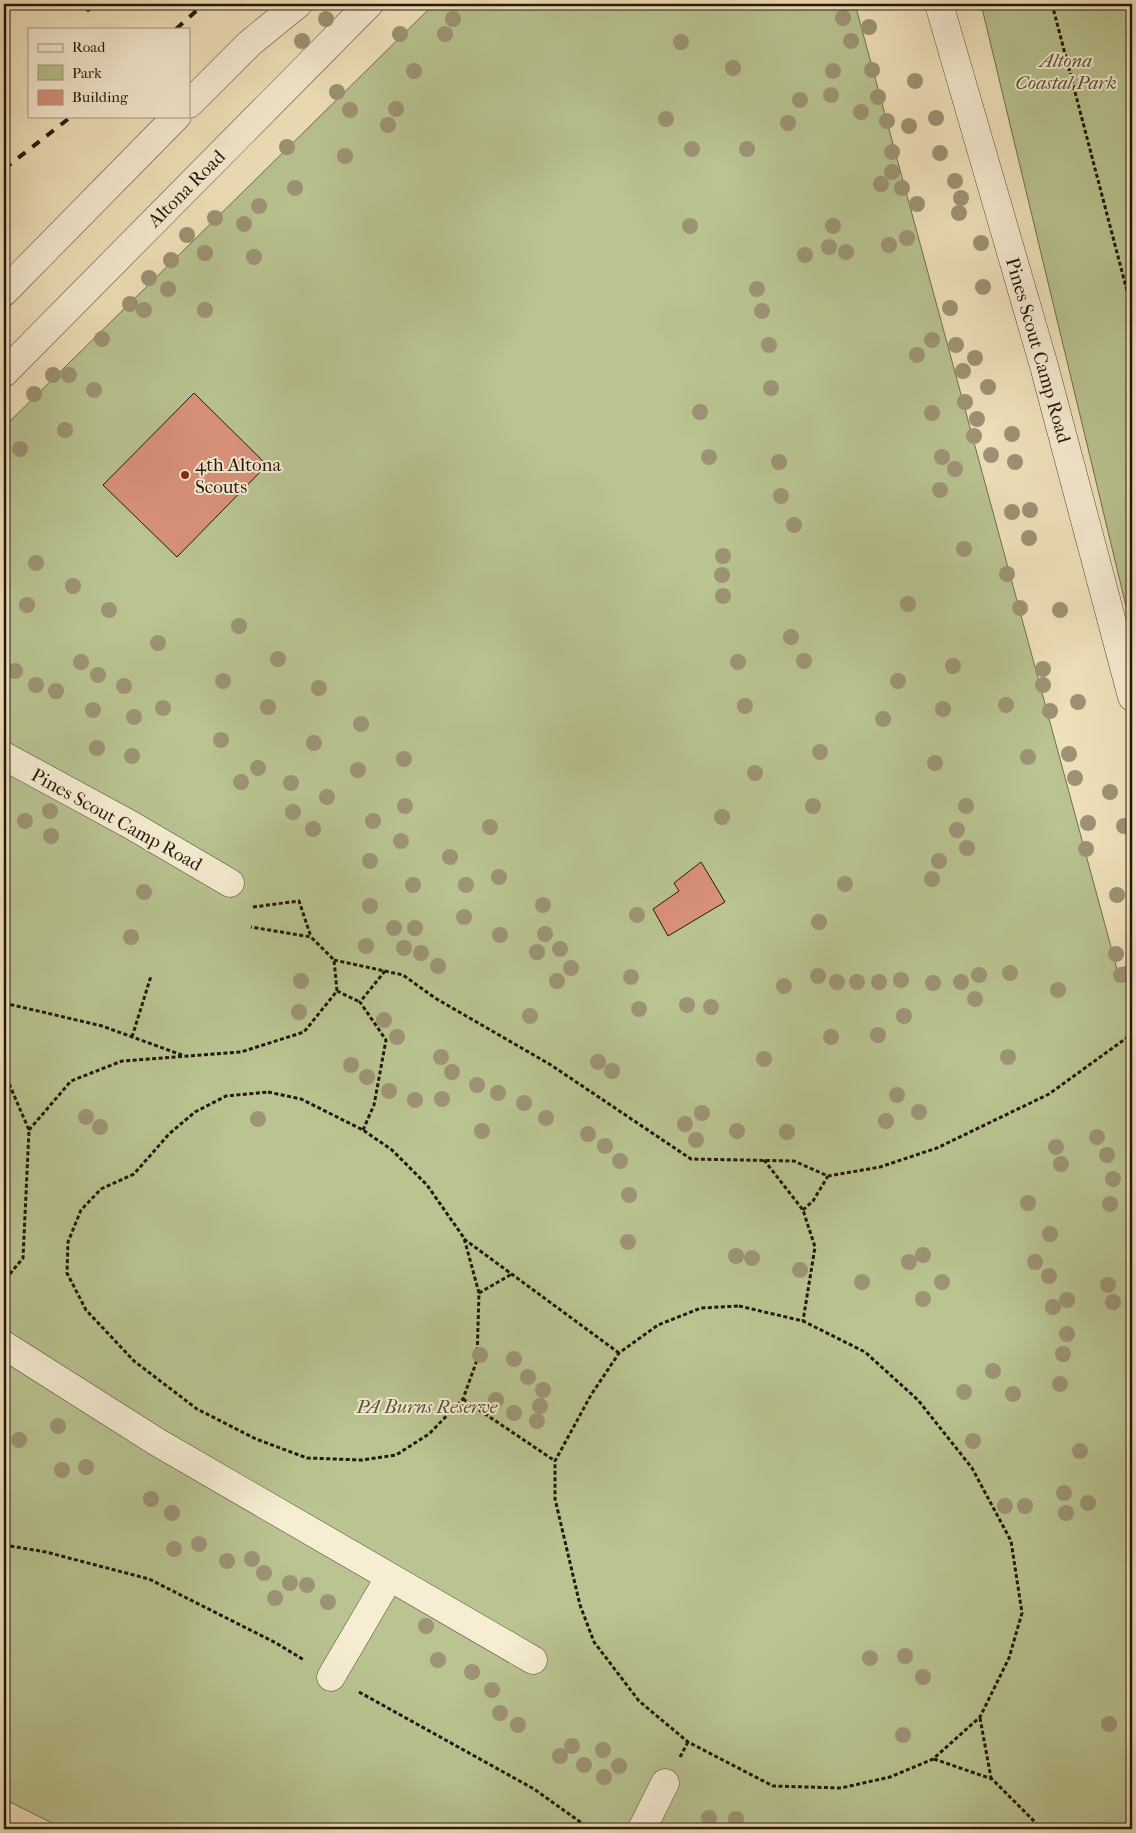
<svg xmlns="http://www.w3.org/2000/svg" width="1136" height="1833" font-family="'IM FELL French Canon',serif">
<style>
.green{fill:#b9c491;stroke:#6f6e4e}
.building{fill:#d9917a;stroke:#25170c}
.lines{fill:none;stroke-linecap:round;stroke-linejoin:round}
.minor-casing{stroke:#584a38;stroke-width:29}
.path{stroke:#25170c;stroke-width:3;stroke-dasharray:4 2.5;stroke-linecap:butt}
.minor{stroke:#f6edd3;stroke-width:28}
.rail{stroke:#25170c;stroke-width:4;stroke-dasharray:9 9;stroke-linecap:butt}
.tree{fill:#9d9475}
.poi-dot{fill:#8f2418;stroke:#f6edd3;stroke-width:2}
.labels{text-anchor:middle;stroke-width:4;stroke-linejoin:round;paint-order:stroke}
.park-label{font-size:19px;font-style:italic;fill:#59543b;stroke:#f6edd3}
.street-label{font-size:19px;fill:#25170c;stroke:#f6edd3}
.poi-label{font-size:19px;fill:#25170c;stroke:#f6edd3;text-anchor:start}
</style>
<rect width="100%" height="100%" fill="#f1e3bc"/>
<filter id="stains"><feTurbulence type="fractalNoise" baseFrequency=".004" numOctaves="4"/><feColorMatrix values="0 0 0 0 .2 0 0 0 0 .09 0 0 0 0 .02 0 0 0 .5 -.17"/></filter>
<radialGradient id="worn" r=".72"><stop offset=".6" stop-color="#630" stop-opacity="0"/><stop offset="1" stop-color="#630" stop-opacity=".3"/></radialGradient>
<path class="green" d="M434,4H855L1117,969L1132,965V1829H64L4,1799V427Z
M981,4H1132V631Z"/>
<path class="building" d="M80,4H97L88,12Z
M194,393L267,465L177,557L103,485Z
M701,862L725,902L668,936L653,909L679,891L674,883Z"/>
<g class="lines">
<g class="minor-casing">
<path id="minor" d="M939,4L1044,366L1132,697
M189,104L250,43L298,4
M4,292L177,116
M4,373L369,4
M4,756L131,825L230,883
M4,1345L157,1442L533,1660
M331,1677L389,1578
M642,1829L665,1783"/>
</g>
<path class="path" d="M1052,4L1132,310
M253,907L299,901L311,937
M334,960L403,975L435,998L551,1065L691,1159L794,1161L828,1176L880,1167L937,1148L1049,1094L1132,1034
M337,991L360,1002
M4,1003L102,1026L182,1055
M132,1037L151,976
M4,1072L29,1130L23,1258L4,1281
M268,1092L301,1099L363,1130L392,1150L427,1185L464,1238L479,1293L477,1360L463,1399L429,1434L396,1455L362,1460L307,1458L256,1439L197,1409L134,1361L86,1310L67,1273L68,1242L81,1210L101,1189L134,1174L169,1134L195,1112L226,1096Z
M29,1130L71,1081L122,1061L241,1052L304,1032L337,991L334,960L311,937L251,927
M363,1130L374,1105L386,1040L360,1002L385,971
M764,1160L803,1210L815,1247L803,1321
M803,1210L813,1201L828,1176
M464,1239L619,1353
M479,1293L512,1274
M739,1306L803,1321L865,1352L918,1400L972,1468L1011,1541L1022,1613L1009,1658L980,1717L933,1759L890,1777L841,1788L773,1786L688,1742L639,1701L594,1642L580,1605L555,1499V1461L591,1395L619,1353L658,1325L701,1308Z
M463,1399L555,1461
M4,1545L46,1552L149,1579L276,1643L304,1660
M359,1692L534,1789L590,1829
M980,1718L991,1778
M680,1757L688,1742
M934,1759L992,1779L1042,1829"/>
<use href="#minor" class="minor"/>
<path class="rail" d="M176,29L204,4
M4,169L72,116"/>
</g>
<g class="tree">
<circle cx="843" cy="18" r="8"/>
<circle cx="326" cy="19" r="8"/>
<circle cx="453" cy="19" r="8"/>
<circle cx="869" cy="27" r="8"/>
<circle cx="400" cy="34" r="8"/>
<circle cx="445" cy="34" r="8"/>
<circle cx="302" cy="41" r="8"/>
<circle cx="851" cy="41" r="8"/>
<circle cx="681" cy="42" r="8"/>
<circle cx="733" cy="68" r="8"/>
<circle cx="872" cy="70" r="8"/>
<circle cx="414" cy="71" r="8"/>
<circle cx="833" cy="71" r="8"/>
<circle cx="915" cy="81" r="8"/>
<circle cx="337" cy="92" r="8"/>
<circle cx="831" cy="95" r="8"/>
<circle cx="878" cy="97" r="8"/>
<circle cx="800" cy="100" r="8"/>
<circle cx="396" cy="109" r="8"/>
<circle cx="350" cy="110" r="8"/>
<circle cx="861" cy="112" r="8"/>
<circle cx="936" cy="118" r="8"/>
<circle cx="666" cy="119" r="8"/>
<circle cx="887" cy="121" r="8"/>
<circle cx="788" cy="123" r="8"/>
<circle cx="388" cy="125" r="8"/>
<circle cx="909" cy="126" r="8"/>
<circle cx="287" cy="147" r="8"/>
<circle cx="692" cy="149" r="8"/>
<circle cx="747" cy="149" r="8"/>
<circle cx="892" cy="152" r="8"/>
<circle cx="940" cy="153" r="8"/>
<circle cx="345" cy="156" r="8"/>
<circle cx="892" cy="172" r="8"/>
<circle cx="955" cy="181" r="8"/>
<circle cx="881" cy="184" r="8"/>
<circle cx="295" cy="188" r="8"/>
<circle cx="902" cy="188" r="8"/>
<circle cx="961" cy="198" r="8"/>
<circle cx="917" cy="204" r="8"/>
<circle cx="259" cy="206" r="8"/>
<circle cx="959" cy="213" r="8"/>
<circle cx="215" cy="218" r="8"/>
<circle cx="244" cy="224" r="8"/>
<circle cx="690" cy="226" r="8"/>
<circle cx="833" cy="226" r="8"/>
<circle cx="187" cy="235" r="8"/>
<circle cx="907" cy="238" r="8"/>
<circle cx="981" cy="243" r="8"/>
<circle cx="889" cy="245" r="8"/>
<circle cx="829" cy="247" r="8"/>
<circle cx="846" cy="252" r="8"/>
<circle cx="205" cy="253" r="8"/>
<circle cx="805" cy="255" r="8"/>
<circle cx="254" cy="257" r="8"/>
<circle cx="171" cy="260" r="8"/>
<circle cx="149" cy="278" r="8"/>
<circle cx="983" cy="287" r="8"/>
<circle cx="168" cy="289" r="8"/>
<circle cx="757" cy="289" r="8"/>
<circle cx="130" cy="304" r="8"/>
<circle cx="950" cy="308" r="8"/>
<circle cx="144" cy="310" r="8"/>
<circle cx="205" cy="310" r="8"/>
<circle cx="762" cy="311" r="8"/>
<circle cx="102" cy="339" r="8"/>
<circle cx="932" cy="340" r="8"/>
<circle cx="769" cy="345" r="8"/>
<circle cx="956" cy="345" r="8"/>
<circle cx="917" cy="355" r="8"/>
<circle cx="975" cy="358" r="8"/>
<circle cx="963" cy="371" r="8"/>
<circle cx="53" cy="375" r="8"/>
<circle cx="69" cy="375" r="8"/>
<circle cx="988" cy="387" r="8"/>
<circle cx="771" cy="388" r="8"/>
<circle cx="94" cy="390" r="8"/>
<circle cx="34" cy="394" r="8"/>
<circle cx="965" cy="402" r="8"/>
<circle cx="700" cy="412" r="8"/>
<circle cx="932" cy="413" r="8"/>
<circle cx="977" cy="419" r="8"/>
<circle cx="65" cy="430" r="8"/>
<circle cx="1012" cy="434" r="8"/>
<circle cx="974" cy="436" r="8"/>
<circle cx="20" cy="449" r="8"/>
<circle cx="991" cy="455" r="8"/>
<circle cx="709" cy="457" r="8"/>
<circle cx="942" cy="457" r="8"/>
<circle cx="779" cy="462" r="8"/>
<circle cx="1015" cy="462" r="8"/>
<circle cx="955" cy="469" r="8"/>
<circle cx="940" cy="490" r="8"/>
<circle cx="781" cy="496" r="8"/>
<circle cx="1030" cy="510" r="8"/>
<circle cx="1012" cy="512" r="8"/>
<circle cx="794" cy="525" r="8"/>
<circle cx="1029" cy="538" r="8"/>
<circle cx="964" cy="549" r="8"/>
<circle cx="723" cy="556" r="8"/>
<circle cx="36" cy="563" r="8"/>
<circle cx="1007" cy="574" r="8"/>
<circle cx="722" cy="575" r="8"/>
<circle cx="73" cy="586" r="8"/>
<circle cx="723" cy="596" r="8"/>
<circle cx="908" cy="604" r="8"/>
<circle cx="27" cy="605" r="8"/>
<circle cx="1020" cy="608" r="8"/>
<circle cx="109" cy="610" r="8"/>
<circle cx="1060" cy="610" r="8"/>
<circle cx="239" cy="626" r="8"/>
<circle cx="791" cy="637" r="8"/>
<circle cx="158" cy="643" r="8"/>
<circle cx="278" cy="659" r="8"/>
<circle cx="804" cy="661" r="8"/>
<circle cx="81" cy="662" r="8"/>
<circle cx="738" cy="662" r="8"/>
<circle cx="953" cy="666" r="8"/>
<circle cx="1043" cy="669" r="8"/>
<circle cx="15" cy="671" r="8"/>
<circle cx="98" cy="675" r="8"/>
<circle cx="223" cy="681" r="8"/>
<circle cx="898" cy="681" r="8"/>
<circle cx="36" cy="685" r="8"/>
<circle cx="1043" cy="685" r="8"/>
<circle cx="124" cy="686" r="8"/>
<circle cx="319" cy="688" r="8"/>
<circle cx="56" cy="691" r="8"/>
<circle cx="1078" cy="702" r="8"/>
<circle cx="1006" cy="705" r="8"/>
<circle cx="745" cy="706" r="8"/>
<circle cx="268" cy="707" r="8"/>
<circle cx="163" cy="708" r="8"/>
<circle cx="943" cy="709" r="8"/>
<circle cx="93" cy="710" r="8"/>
<circle cx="1050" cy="711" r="8"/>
<circle cx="134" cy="717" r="8"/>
<circle cx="883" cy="719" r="8"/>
<circle cx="361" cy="724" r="8"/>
<circle cx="221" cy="740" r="8"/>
<circle cx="314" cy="743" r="8"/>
<circle cx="97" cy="748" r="8"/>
<circle cx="820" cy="752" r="8"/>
<circle cx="1069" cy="754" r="8"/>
<circle cx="132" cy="756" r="8"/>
<circle cx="1028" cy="757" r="8"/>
<circle cx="404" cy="759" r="8"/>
<circle cx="935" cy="763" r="8"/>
<circle cx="258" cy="768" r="8"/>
<circle cx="358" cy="770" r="8"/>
<circle cx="755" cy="773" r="8"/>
<circle cx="1075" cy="778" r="8"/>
<circle cx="241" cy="782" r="8"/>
<circle cx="291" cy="783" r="8"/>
<circle cx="1110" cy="792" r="8"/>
<circle cx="327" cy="797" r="8"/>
<circle cx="405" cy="806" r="8"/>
<circle cx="813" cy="806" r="8"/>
<circle cx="966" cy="806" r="8"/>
<circle cx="50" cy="811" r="8"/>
<circle cx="293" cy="812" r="8"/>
<circle cx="722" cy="817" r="8"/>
<circle cx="25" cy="821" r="8"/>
<circle cx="373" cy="821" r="8"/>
<circle cx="1088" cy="823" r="8"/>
<circle cx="1124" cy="826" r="8"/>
<circle cx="490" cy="827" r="8"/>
<circle cx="313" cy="829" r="8"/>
<circle cx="957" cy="830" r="8"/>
<circle cx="51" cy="836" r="8"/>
<circle cx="401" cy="841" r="8"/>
<circle cx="967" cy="848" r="8"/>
<circle cx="1086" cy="849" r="8"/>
<circle cx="450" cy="857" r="8"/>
<circle cx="370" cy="861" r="8"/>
<circle cx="939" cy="861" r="8"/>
<circle cx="499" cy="877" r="8"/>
<circle cx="932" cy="879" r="8"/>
<circle cx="845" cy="884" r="8"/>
<circle cx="413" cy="885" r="8"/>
<circle cx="466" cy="885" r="8"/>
<circle cx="144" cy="892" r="8"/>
<circle cx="1117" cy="895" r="8"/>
<circle cx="543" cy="905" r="8"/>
<circle cx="370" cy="906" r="8"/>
<circle cx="637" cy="915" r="8"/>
<circle cx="464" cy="917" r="8"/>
<circle cx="819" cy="922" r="8"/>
<circle cx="394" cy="928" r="8"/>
<circle cx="415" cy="928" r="8"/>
<circle cx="545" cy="934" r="8"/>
<circle cx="500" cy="935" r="8"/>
<circle cx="131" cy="937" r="8"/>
<circle cx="366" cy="946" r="8"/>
<circle cx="404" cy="948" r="8"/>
<circle cx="560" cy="949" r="8"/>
<circle cx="537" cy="952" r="8"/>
<circle cx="421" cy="953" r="8"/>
<circle cx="1116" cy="954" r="8"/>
<circle cx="438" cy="966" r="8"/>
<circle cx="571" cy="968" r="8"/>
<circle cx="1010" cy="973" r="8"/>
<circle cx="979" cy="975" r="8"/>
<circle cx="1121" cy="975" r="8"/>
<circle cx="818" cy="976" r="8"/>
<circle cx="631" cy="977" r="8"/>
<circle cx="901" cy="980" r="8"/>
<circle cx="301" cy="981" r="8"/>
<circle cx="557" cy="981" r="8"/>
<circle cx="837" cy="982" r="8"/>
<circle cx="857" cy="982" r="8"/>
<circle cx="879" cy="982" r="8"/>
<circle cx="961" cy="982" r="8"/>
<circle cx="933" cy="983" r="8"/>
<circle cx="784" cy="986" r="8"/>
<circle cx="1058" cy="990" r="8"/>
<circle cx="975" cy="999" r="8"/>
<circle cx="687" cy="1005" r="8"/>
<circle cx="711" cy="1007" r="8"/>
<circle cx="639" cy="1009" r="8"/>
<circle cx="299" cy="1012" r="8"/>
<circle cx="530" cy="1016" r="8"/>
<circle cx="904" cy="1016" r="8"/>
<circle cx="384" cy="1020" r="8"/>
<circle cx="878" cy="1035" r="8"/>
<circle cx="397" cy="1037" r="8"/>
<circle cx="831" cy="1037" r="8"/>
<circle cx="441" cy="1057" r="8"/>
<circle cx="1008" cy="1057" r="8"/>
<circle cx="764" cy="1059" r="8"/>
<circle cx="598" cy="1062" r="8"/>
<circle cx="351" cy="1065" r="8"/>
<circle cx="612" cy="1071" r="8"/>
<circle cx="452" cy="1072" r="8"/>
<circle cx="367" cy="1077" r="8"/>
<circle cx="477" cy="1085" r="8"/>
<circle cx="389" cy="1091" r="8"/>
<circle cx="498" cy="1093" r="8"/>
<circle cx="897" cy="1095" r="8"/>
<circle cx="442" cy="1099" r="8"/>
<circle cx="415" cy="1100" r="8"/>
<circle cx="524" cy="1103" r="8"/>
<circle cx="919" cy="1112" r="8"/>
<circle cx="702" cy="1113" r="8"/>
<circle cx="86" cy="1117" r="8"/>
<circle cx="546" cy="1118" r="8"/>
<circle cx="258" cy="1119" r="8"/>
<circle cx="886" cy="1121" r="8"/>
<circle cx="685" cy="1124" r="8"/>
<circle cx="100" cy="1127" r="8"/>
<circle cx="482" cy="1131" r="8"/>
<circle cx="737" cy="1131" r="8"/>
<circle cx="787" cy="1132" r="8"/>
<circle cx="588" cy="1134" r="8"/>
<circle cx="1097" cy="1137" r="8"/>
<circle cx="696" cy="1140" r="8"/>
<circle cx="605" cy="1146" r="8"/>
<circle cx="1056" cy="1147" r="8"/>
<circle cx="1107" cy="1155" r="8"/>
<circle cx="620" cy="1161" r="8"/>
<circle cx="1061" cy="1164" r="8"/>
<circle cx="1113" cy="1179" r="8"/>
<circle cx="629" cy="1195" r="8"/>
<circle cx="1028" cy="1203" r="8"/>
<circle cx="1110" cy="1204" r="8"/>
<circle cx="1050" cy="1234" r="8"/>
<circle cx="628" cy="1242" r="8"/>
<circle cx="923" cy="1255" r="8"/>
<circle cx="736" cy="1256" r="8"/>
<circle cx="752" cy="1258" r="8"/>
<circle cx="909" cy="1262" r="8"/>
<circle cx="1035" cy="1262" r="8"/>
<circle cx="800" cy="1270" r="8"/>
<circle cx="1049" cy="1276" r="8"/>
<circle cx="862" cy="1282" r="8"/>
<circle cx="942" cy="1282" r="8"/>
<circle cx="1108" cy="1285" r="8"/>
<circle cx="923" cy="1299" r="8"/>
<circle cx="1067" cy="1300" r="8"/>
<circle cx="1113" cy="1302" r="8"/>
<circle cx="1053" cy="1307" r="8"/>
<circle cx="1067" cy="1334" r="8"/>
<circle cx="1063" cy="1354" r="8"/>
<circle cx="480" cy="1355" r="8"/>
<circle cx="514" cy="1359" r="8"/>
<circle cx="993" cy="1371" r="8"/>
<circle cx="528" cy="1377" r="8"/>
<circle cx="1060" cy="1384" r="8"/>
<circle cx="543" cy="1390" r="8"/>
<circle cx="964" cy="1392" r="8"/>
<circle cx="1013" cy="1394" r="8"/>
<circle cx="496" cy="1400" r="8"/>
<circle cx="540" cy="1406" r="8"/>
<circle cx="514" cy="1413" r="8"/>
<circle cx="537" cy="1421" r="8"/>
<circle cx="58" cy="1426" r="8"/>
<circle cx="19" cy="1440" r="8"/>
<circle cx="973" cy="1441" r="8"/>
<circle cx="1080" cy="1451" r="8"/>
<circle cx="86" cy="1467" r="8"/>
<circle cx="62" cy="1470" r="8"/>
<circle cx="1064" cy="1493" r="8"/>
<circle cx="151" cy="1499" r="8"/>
<circle cx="1088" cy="1503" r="8"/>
<circle cx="1005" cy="1506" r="8"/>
<circle cx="1025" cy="1506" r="8"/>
<circle cx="172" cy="1513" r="8"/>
<circle cx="1066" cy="1513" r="8"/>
<circle cx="199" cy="1544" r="8"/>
<circle cx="174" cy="1549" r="8"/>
<circle cx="252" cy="1559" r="8"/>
<circle cx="227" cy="1561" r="8"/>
<circle cx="264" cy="1573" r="8"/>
<circle cx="290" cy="1583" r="8"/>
<circle cx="307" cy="1585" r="8"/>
<circle cx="275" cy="1598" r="8"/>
<circle cx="328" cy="1602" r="8"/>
<circle cx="426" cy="1626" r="8"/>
<circle cx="905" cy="1656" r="8"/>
<circle cx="870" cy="1658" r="8"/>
<circle cx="438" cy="1660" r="8"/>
<circle cx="472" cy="1672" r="8"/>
<circle cx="923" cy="1677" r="8"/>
<circle cx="492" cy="1690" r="8"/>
<circle cx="500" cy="1713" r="8"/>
<circle cx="1109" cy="1724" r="8"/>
<circle cx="518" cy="1725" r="8"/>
<circle cx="903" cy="1735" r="8"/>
<circle cx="572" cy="1746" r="8"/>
<circle cx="603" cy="1750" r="8"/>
<circle cx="560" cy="1756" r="8"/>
<circle cx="584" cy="1765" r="8"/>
<circle cx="619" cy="1766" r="8"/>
<circle cx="604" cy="1777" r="8"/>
<circle cx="709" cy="1818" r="8"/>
<circle cx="736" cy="1819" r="8"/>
</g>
<circle class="poi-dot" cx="185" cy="475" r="5"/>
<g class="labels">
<g class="park-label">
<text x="1066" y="67">Altona<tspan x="1066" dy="22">Coastal Park</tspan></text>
<text x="427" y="1413">PA Burns Reserve</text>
</g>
<g class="street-label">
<text transform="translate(186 188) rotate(-45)" y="7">Altona Road</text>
<text transform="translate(1039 350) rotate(74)" y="7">Pines Scout Camp Road</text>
<text transform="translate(117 819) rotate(29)" y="7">Pines Scout Camp Road</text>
</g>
<g class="poi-label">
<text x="195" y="471">4th Altona<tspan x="195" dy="22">Scouts</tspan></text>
</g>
</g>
<rect width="1136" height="1833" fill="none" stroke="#f1e3bc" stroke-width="20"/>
<rect x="5" y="5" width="1126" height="1823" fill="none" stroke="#25170c" stroke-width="2.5"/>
<rect x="10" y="10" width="1116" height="1813" fill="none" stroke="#25170c"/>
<rect x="28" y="28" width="162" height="90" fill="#f6edd3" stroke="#a29783"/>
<rect x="38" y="44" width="25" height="8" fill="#f6edd3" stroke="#a29783"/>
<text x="72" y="52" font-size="15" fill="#25170c">Road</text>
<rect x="38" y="65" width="25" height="15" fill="#b9c491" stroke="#a29783"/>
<text x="72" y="78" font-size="15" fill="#25170c">Park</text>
<rect x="38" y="90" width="25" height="15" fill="#d9917a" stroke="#a29783"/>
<text x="72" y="102" font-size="15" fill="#25170c">Building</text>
<rect width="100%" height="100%" filter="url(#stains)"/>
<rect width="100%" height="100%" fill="url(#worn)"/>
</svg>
